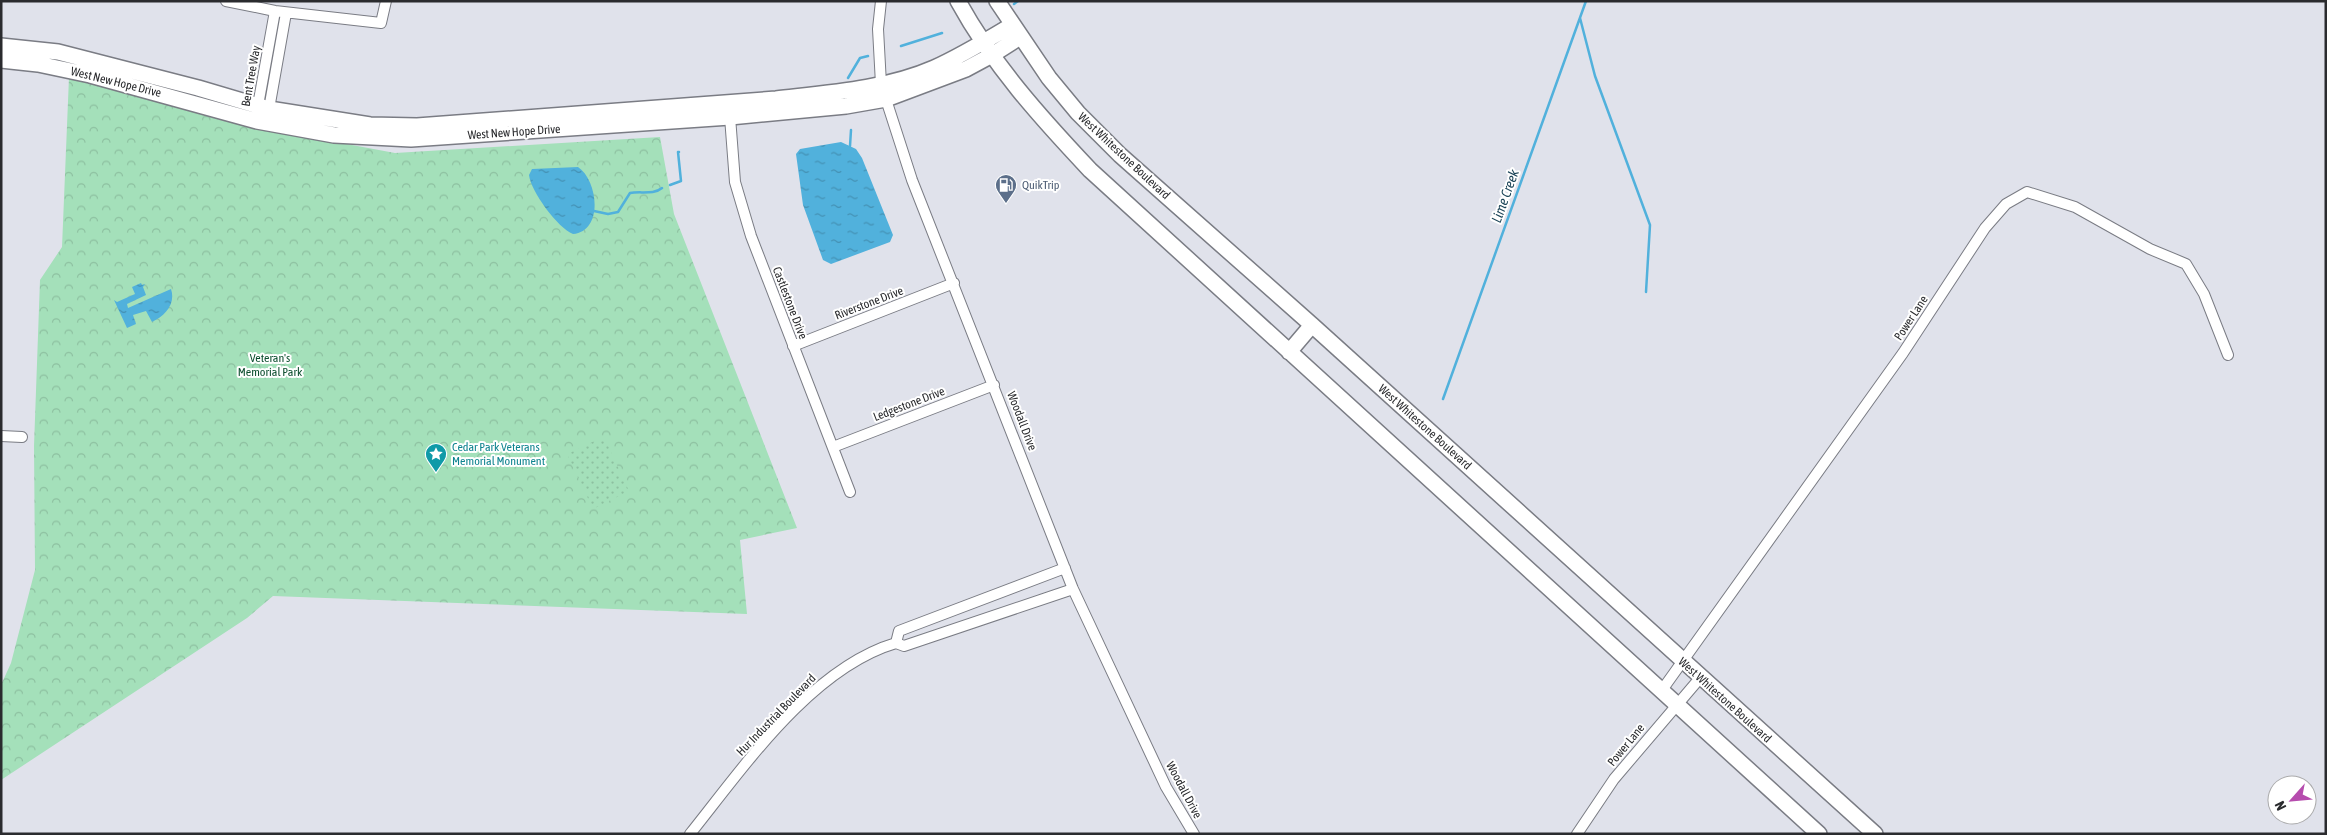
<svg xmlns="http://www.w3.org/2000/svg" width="2327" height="835" font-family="'Asap Condensed',sans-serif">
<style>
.park{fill:url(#park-crowns)}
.garden{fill:url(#garden-dots)}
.water{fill:url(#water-ripples)}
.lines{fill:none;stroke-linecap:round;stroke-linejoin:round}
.stream{stroke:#51b1dc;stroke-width:2.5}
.minor-casing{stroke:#7a7c84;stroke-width:12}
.secondary-casing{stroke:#7a7c84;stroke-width:18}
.minor{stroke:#fff;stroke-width:10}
.secondary{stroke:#fff;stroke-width:15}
.labels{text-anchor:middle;stroke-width:4;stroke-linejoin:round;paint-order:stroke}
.street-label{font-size:12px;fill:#2a2b2e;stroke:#fff}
.service-label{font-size:12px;fill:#4e5e75;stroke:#fff;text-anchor:start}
.park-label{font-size:12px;fill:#0b4d2d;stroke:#fff}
.culture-label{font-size:12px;fill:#0d838f;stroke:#fff;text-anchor:start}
.water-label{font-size:14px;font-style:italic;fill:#1c4558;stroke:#fff}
</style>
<defs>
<pattern id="park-crowns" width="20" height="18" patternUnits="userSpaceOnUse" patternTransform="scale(1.25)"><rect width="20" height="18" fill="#a4e0ba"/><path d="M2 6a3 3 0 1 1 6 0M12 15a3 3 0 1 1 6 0" fill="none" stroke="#8dc0a0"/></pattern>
<pattern id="garden-dots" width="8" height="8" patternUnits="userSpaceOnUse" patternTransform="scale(1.25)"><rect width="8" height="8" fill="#a4e0ba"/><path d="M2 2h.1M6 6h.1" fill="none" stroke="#8dc0a0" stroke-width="1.8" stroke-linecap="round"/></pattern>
<pattern id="water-ripples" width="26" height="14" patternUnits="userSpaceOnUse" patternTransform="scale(1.25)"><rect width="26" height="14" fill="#51b1dc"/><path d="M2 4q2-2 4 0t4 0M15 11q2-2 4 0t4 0" fill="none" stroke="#4390b3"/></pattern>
</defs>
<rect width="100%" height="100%" fill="#e0e2eb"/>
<path class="park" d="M69,77L228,122L395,153L660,137L674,214L797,528L740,540L747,614L273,596L247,618L1,780V685L11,663L35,570L34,446L40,280L62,247Z"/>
<path class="garden" d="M604,437L629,491L593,509L567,454Z"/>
<path class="water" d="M841,142L856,149L862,158L893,235L890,242L831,264L823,260L803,205L796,154L800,149Z
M578,167C598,180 604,231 573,234C558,228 531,192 529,175L532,169Z
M141,283L142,285L145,284L143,287L146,295L127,304L128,308L171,289C176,304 165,316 152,322L146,311L133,315L136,324L127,328L114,300L117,302L135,294L132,287Z"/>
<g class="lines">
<path class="stream" d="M1014,4L1018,1
M1580,18L1595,76L1650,225L1646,292
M901,46L942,33
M848,78L860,58L868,56
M850,146L851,130
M670,185L681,181L678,152H679
M594,211L608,214L618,212L630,193C640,191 654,195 662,188
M1443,399L1586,1"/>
<g class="minor-casing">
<path id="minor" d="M226,1L275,11L381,23L386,1
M881,1L878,29L881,84L912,180L1073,589L1166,787L1194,834
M257,111L275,11
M265,113L269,109L286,13
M730,117L735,182L751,236L850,492
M793,346L954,283
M1,436L22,437
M833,447L994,385
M896,643L899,631L1065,568
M1662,690L1903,353L1985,228L2006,204L2027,192L2075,207L2150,249L2186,264L2204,294L2228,355
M690,834C743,768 811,668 896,643L904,646L1073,589
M1577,834L1614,779L1700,678"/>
</g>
<g class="secondary-casing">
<path id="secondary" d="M958,1C993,65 1041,118 1090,170L1819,834
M997,1L1049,78L1078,113L1120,155L1312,325L1875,834
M1,46L58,52L198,88L269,109L370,125L417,126L776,99C828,93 886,89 934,68C961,56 987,40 1012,25
M1,60L38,64L90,75L257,121L334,135L411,139L730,117L846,106L886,99L966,69L992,55L1020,37
M1289,352L1312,325"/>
</g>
<use href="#minor" class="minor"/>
<use href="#secondary" class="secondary"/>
</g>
<defs>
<g id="fuel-pin" transform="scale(1.125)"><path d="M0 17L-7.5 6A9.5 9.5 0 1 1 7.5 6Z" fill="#5c6f8a" stroke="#fff"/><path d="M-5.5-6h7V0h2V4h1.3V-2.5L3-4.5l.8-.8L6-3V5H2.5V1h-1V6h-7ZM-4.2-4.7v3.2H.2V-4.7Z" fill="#fff"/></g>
<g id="sight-pin" transform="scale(1.125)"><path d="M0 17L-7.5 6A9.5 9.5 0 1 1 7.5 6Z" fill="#0f9aa8" stroke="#fff"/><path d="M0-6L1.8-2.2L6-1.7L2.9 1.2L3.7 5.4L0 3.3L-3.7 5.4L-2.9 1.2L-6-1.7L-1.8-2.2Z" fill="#fff"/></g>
</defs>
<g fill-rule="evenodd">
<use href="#fuel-pin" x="1006" y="185"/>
<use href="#sight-pin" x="436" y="454"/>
</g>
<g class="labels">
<g class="street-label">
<text transform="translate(251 76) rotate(-80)" y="4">Bent Tree Way</text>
<text transform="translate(116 82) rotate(14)" y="4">West New Hope Drive</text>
<text transform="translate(514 132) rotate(-4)" y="4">West New Hope Drive</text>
<text transform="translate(1124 156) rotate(43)" y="4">West Whitestone Boulevard</text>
<text transform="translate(790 303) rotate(69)" y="4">Castlestone Drive</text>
<text transform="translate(869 303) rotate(-21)" y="4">Riverstone Drive</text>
<text transform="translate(1911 318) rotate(-57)" y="4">Power Lane</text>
<text transform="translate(909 404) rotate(-21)" y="4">Ledgestone Drive</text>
<text transform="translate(1022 421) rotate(69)" y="4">Woodall Drive</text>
<text transform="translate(1425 427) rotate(42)" y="4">West Whitestone Boulevard</text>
<text transform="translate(1725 700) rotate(42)" y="4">West Whitestone Boulevard</text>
<text transform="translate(776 715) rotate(-46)" y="4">Hur Industrial Boulevard</text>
<text transform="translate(1626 745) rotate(-51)" y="4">Power Lane</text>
<text transform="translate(1184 790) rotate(62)" y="4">Woodall Drive</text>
</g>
<g class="service-label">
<text x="1022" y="189">QuikTrip</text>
</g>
<g class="park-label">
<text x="270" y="362">Veteran's<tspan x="270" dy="14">Memorial Park</tspan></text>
</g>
<g class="culture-label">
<text x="452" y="451">Cedar Park Veterans<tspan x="452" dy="14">Memorial Monument</tspan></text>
</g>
<g class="water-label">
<text transform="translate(1505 196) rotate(-70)" y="5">Lime Creek</text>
</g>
</g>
<rect width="2327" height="835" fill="none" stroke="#2a2b2e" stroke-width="5"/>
<g transform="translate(2292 800) rotate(243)"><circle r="24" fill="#ffffff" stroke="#aaaaab"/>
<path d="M0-4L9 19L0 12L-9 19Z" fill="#b64cae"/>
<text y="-8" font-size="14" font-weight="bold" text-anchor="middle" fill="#2a2b2e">N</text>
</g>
</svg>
